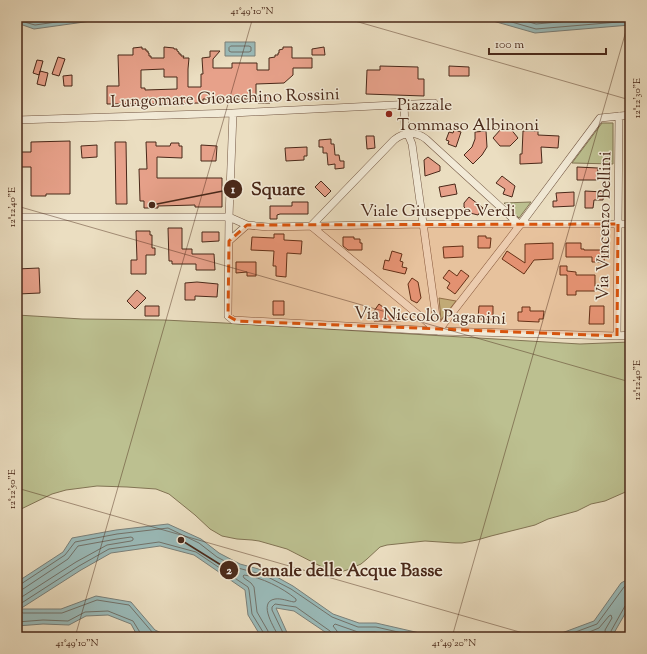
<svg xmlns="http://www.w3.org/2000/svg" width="647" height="654" font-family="'Sorts Mill Goudy',serif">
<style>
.green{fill:#bcc090;stroke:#827454}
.water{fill:#9abbba;stroke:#7a807a}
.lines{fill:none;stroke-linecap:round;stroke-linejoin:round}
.shore{stroke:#72726a;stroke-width:1}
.building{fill:#e7a18a;stroke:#492819;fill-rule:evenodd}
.minor-casing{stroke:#725643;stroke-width:8}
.minor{stroke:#f2ead7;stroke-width:7}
.marked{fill:#d8540d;fill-opacity:0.2;stroke:#d8540d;stroke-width:3;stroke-dasharray:8 5;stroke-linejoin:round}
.ticks{fill:none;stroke:#492819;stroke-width:1;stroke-opacity:0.45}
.poi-dot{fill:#8f2418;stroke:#f2ead7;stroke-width:1.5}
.labels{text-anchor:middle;stroke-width:3;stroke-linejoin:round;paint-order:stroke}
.street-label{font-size:17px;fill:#492819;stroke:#f2ead7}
.poi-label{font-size:17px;fill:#492819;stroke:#f2ead7;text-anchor:start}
.leader{fill:none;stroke:#492819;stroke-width:1.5}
.callout-dot{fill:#492819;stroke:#f2ead7;stroke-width:1.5}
.mark-label{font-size:12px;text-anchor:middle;font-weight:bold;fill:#fff}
.callout-label{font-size:18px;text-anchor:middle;font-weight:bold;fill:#492819;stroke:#f2ead7;stroke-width:3;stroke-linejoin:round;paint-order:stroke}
.neatline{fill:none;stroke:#492819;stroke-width:1.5}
.ticks-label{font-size:10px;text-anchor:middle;fill:#492819}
</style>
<rect width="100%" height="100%" fill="#ebdec1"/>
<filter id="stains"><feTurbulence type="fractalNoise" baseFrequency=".005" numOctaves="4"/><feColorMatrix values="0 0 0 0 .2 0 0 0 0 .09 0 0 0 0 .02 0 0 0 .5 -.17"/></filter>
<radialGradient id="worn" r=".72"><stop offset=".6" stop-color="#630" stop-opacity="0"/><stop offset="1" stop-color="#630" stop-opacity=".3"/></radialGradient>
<path class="green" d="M602,123H613V164L572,163Z
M531,202L519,218L504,203Z
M439,298L456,301L441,320Z
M17,315L82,319L164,320L224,323L580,344L630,342V490L605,501L591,504L577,511L548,519L535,525L491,536L477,540L462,543H455L425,541L387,545L380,547L367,559L361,564L347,570L340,572H333L326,569L287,549L259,541L252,540L237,539L222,536L210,529L195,515L169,494L156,489L127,487L97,486L66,490L52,494L17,511Z"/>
<path class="water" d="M17,17H115L113,18L34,29L17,23Z
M479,17H630V25L535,33Z
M225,42H255V56H225Z
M168,524L201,539L219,553L240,564L266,571L293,586L333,614L359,623H376L424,634L456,637H329L328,634L294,611L276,608L289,637H259L260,635L248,615L245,590L194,555L160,546L111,553L81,570L20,609H61L96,596L131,602L155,630L170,637H138L131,624L108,615L86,616L69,625L43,624L17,626V582L63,552L72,538L116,530Z
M630,578V605L614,633L615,637H551L594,621L621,583Z"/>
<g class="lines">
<path class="shore" d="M494,17L536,29L630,21
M512,17L536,24L615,17
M17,20L35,25L92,17
M231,46H249L251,47V51L249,52H231L229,51V48Z
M17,585L21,584L65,555L75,542L117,534L168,528L199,543L217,557L238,568L264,575L291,589L332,617L358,627H376L420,637
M17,590L23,589L68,559L78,546L117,539L131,537L133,538V540L131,541L107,545L76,562L17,600
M17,622L43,620L68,621L85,612L108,611L133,621L141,634V637
M160,637L153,633L129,605L97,600L62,613H23L19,611L18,607L20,604L79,566L109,549L159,542L196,552L248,587L249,590L252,614L263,632V637
M269,637L268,631L257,612L254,587L251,583L244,578L243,576L244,575C261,577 283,588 296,599V601L294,602C288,601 281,598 275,599C257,602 275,629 279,637
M285,637L272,610V607L275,604L296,607L330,631L332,633L333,637
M338,637L337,631L333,626L335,624L358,632H375L397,637
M562,637L597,624L624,587L630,582
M577,637L599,628L609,616L611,615L612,618L605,630L606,637
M611,637V631L625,606L627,604H630"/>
</g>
<path class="building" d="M142,47V49H146V51H148V53H149V56H151V58H164V47L174,48V49H177V51L179,52V54H181V56H184L183,58H189L188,69V87H201V74H203L202,58L210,57V51H220L213,59V68H232V63H257V70H269V58L275,57V55H278V53H279V50L283,49V47H292V58H312V68H293V75L284,83L256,84V99H203V103L107,104V86H119L118,55H133V48ZM164,69V77H177V89L145,90V88H141V70Z
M324,47L325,55H312V49Z
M58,57L65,59L59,76L52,74Z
M37,60L43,61L39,75L33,73Z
M380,66L418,67V79H424V96L366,94L367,70H380Z
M449,66L469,67V76H449Z
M40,71L48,73L45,86L37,84Z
M72,75V86H64L63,76Z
M258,96H270V103H258Z
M510,128L518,138L510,146H500L493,138L501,129Z
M454,130L461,132L456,147L448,144L449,141L446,140L449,132L453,133Z
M486,131L487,147L482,155L473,164L464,155L472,147L475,139V132Z
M523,131H538V135L559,136L558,148L541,147L542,163L520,164V154H522Z
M366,136H374L375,148L367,149Z
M331,139V144H334L335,155H339L340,161H344V168L335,169V164L328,165L327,153H323V147H319V140Z
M70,141V194H46V196H31V167H17V152H31V142Z
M115,142H126L127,204H116Z
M146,142H156V146H170L171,143H179V146H182V158L157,157V178H222V207H195V205L158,206V208H144V201H140L139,169H147Z
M97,145V157L82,158L81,146Z
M201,145L217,146L216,161H201Z
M307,147V156H304V160L286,161L285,148Z
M428,157L440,166V171L425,176L424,160Z
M577,167L598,168L597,180H577Z
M502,176L515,186L512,197L503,194L505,189L496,183Z
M321,181L331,191L325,197L315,187Z
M455,184L457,194L441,197L439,187Z
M585,191L604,192L603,200H594L593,208H585Z
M574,192V206L553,207V201H557L556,193Z
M469,197L483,208L478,215L470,213L464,207V203Z
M292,202H308V214H280L277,215V219H270V206H292Z
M168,228H182V249H192V254H214L215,270H196V264H172V261H169Z
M136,231H150V235H152V248H155V255H146V274H131V260H137Z
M202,232H219V241L202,242Z
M274,234H284V240L302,241L301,254L287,253L286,277L276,276V266H273L274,251L251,250L252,237L274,238Z
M478,236H486V238H491L490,248H478Z
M343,237H354V239H360V243H362V250H348L343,246Z
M553,243V259L534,260L524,274L502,259L507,251L525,263V244Z
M566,243H581V249H584V250H605L604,262H592V257H566Z
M463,246V257L444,258L443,247Z
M392,251L402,254L400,261L403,262L402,267L407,268L405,274L383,269L385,260L389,261Z
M236,262H256V276H247V272L236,273Z
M560,266H567V271L576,272V275H595V291H576V295H567V275H560Z
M39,268L40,293L18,294L17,269Z
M449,270L457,276L461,270L469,276L455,294L447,288L450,283L443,278Z
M412,278L418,282L421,298L417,303L411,300L408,284Z
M197,282L218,284L217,297L195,296V300H185V283Z
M137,290L146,298L135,309L127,301Z
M273,301H284V315H273Z
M379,304L401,321H374V311Z
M145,306H159V316H145Z
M479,306H493V320L478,319Z
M590,306H604V324H589Z
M522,307H530V311H544L543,319H539V322L518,321V312H522Z"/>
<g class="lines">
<g class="minor-casing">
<path id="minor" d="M404,104L405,127L412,144L438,331
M233,113L229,217L228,313V316L233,320L438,331L617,336L630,335
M17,120L233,113L434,103
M17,217H229L247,225L229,241
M247,225L268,227L424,224H630
M520,225L426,139C416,131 404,132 394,140L311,226L438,331L520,225L600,118L630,115
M617,336L619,116"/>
</g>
<use href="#minor" class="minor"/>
</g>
<path class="marked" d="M618,224L617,336L237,321L228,316L229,241L247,225Z"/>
<path class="ticks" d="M341,17L630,100M17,206L630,382M17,488L537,637M75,637L253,17M452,637L630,17"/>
<circle class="poi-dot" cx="389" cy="114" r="4"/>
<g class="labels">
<g class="street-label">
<text transform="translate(225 97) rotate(-2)" y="6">Lungomare Gioacchino Rossini</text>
<text x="438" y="216">Viale Giuseppe Verdi</text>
<text transform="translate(603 226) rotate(-89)" y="6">Via Vincenzo Bellini</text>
<text transform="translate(430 315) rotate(2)" y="6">Via Niccolò Paganini</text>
</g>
<g class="poi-label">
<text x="397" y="110">Piazzale<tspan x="397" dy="20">Tommaso Albinoni</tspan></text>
</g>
</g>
<path class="leader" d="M152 205L233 189M181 540L229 570"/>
<g class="callout-dot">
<circle cx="152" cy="205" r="4"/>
<circle cx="181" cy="540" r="4"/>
<circle cx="233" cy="189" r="10"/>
<circle cx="229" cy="570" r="10"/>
</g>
<g class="mark-label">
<text x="233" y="193">1</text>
<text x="229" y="574">2</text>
</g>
<g class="callout-label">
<text x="278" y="195">Square</text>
<text x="345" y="576">Canale delle Acque Basse</text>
</g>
<rect width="647" height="654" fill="none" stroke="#ebdec1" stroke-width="44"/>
<path d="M489 48v6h117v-6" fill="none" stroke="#492819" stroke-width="2"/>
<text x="495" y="48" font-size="12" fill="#492819" stroke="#f2ead7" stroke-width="3" paint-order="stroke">100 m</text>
<rect x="22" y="22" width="603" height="610" class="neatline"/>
<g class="ticks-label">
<text x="252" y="14">41°49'10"N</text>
<text transform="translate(636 98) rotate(-90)" y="4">12°12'30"E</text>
<text transform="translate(11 207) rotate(-90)" y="4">12°12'40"E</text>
<text transform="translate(636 380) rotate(-90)" y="4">12°12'40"E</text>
<text transform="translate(11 489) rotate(-90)" y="4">12°12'50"E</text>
<text x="77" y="646">41°49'10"N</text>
<text x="454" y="646">41°49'20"N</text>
</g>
<rect width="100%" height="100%" filter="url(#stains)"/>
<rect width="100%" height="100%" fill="url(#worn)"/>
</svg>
